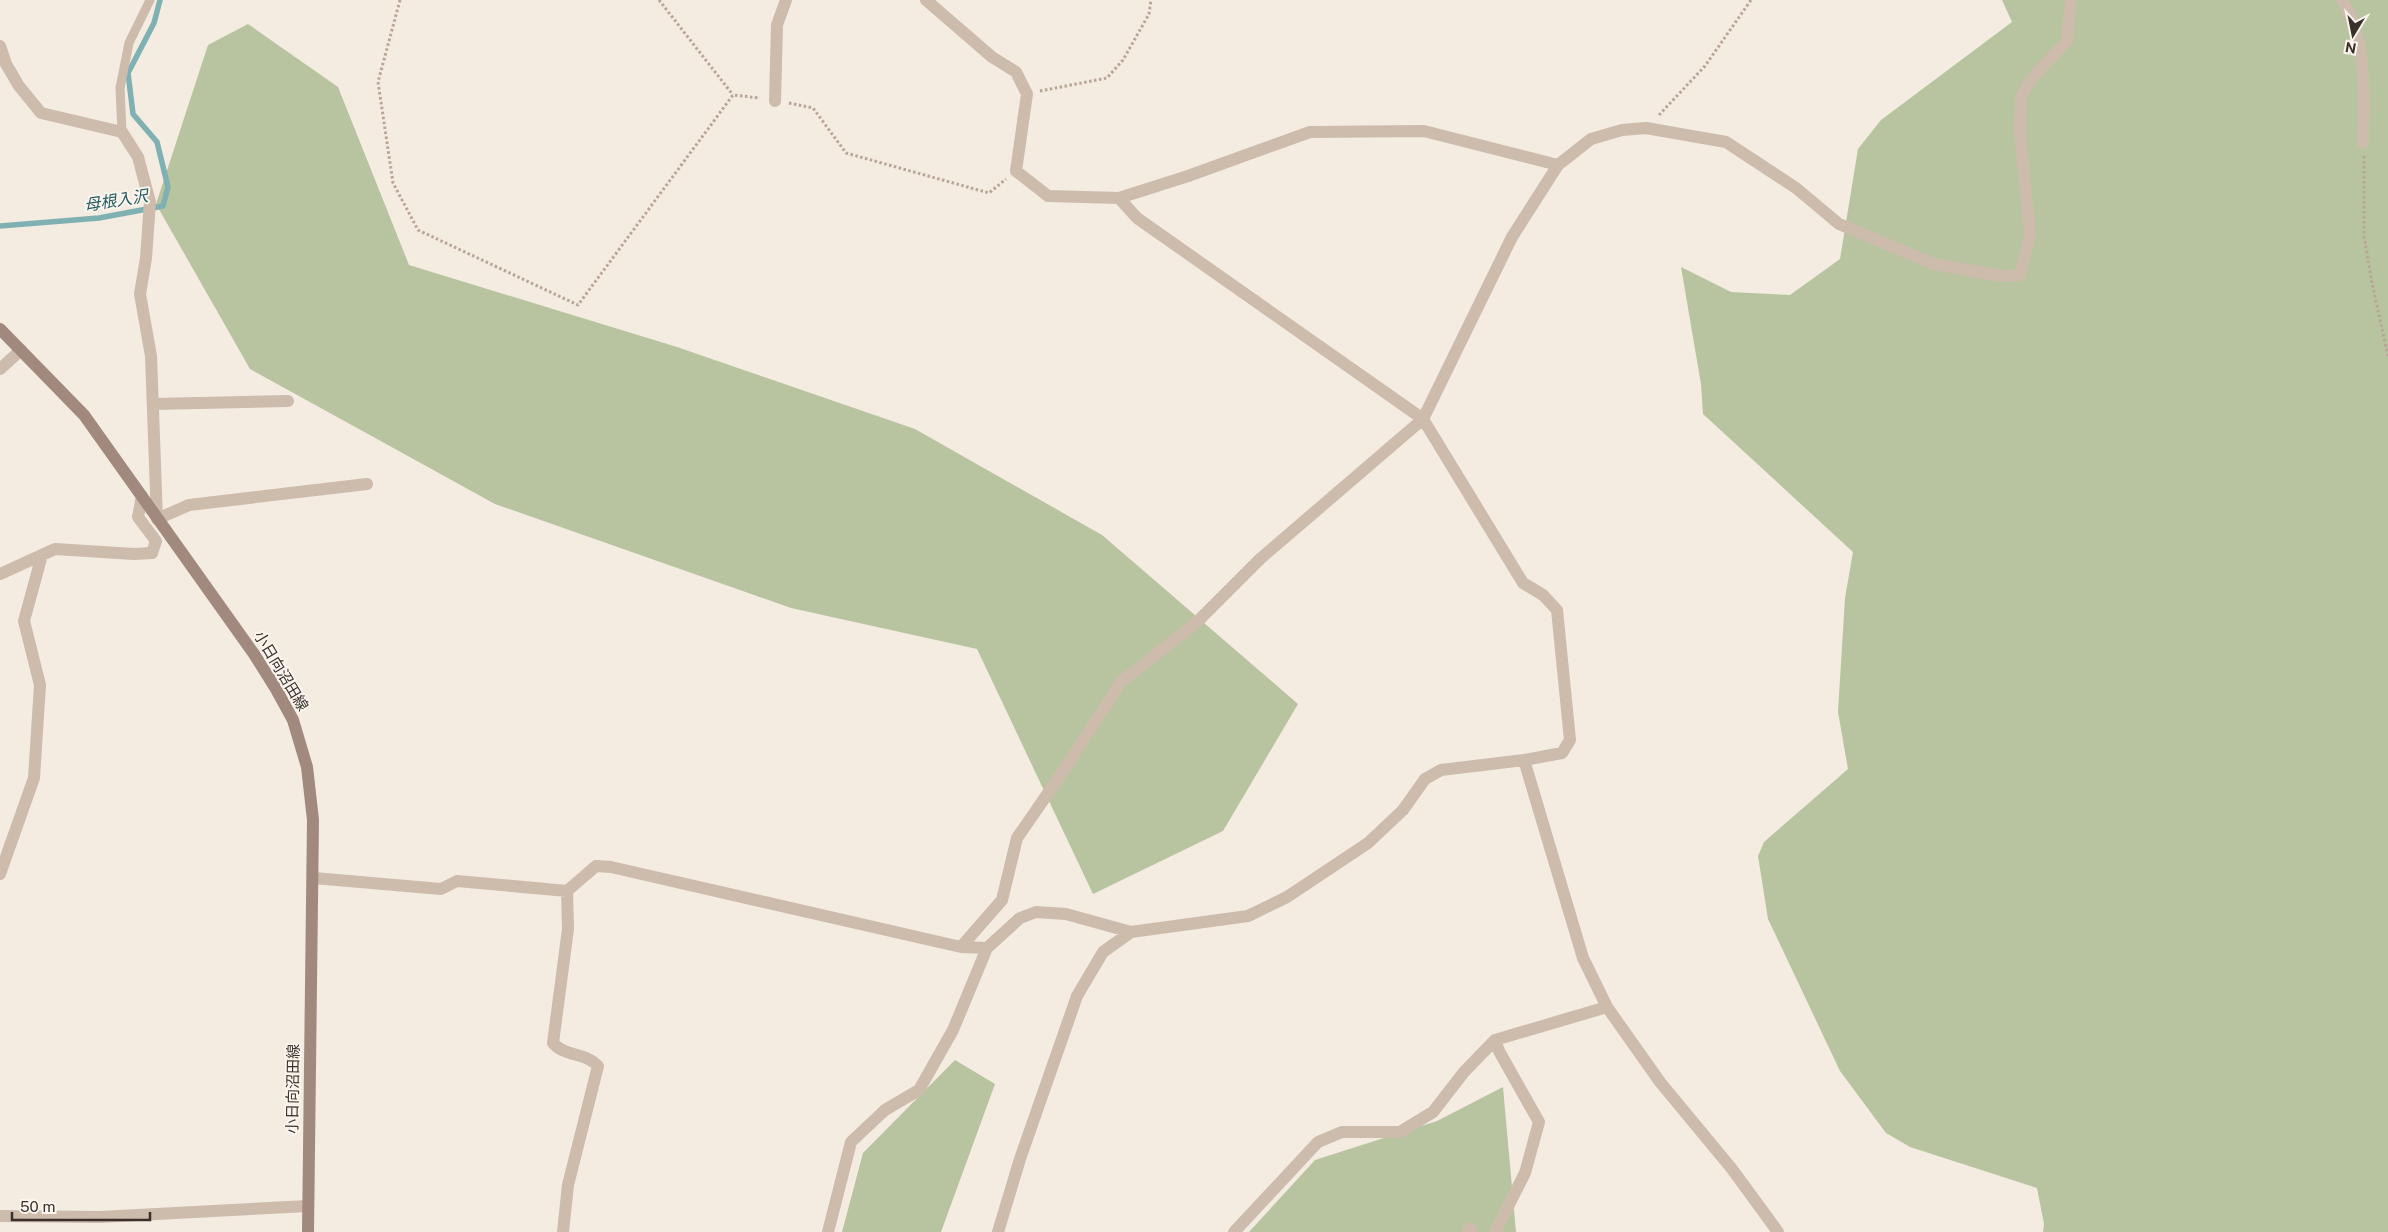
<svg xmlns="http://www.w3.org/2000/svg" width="2388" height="1232" font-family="'Public Sans','Noto Sans JP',sans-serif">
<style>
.green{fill:#b8c4a0}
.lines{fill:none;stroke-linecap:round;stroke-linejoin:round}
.stream{stroke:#7fb0b2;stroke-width:5.5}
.path{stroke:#b9a596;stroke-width:3;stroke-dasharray:2.5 2.5;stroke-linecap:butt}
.service{stroke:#cdbbac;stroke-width:9}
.minor{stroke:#cdbbac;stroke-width:12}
.tertiary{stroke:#cdbbac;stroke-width:12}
.secondary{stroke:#a18a7d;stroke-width:12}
.labels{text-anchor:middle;stroke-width:4;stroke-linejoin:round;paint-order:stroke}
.street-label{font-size:15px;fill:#3b302b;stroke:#fbf5ee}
.water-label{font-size:16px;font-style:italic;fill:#1f5a5e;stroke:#fbf5ee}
</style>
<rect width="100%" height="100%" fill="#f4ebe1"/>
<path class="green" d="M2002,0H2388V1232H2043L2044,1224L2037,1188L1910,1147L1886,1133L1840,1071L1768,919L1758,856L1764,842L1848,769L1838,712L1845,598L1853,552L1703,414L1701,384L1681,267L1731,292L1790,295L1840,259L1858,149L1881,120L2012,22Z
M248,24L338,87L409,265L677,347L915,429L1102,535L1298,704L1223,831L1093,894L977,649L791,608L495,504L250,369L156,204L208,45Z
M955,1060L995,1084L941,1232H842L863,1153Z
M1503,1087L1516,1232H1249L1315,1160L1437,1121Z"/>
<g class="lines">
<path class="stream" d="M0,226L99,218L163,206L168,187L157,142L133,114L128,73L154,23L160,0"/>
<path class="path" d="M400,0L378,82L393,183L418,230L578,305L733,95L760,98
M659,0L733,95
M1040,91L1107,78L1123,60L1149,14L1151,0
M789,103L813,108L846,153L989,193L1006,179
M1659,115L1705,66L1751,0
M2364,156V236L2372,283L2388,356"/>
<path class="service" d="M122,132L120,88L129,43L150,0"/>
<path class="minor" d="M926,0L992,57L1016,72L1027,94L1016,171L1048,196L1119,198L1188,176L1310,132L1424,131L1558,165
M2342,0C2368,41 2364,97 2363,143
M0,46L6,64L19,86L41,113L122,132L138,157L150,202L146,258L140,294L151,356L157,519L189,505L367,484
M775,101L777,25L786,0
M153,404L288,401
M0,574L55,549L134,554L152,553L156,541L138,517L142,496
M1524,760L1583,958L1607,1007L1660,1082L1732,1169L1778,1232
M0,874L34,778L40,685L24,621L42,555
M314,878L441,889L457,881L567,891L596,866L611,867L961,947L987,948L1020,918L1036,912L1066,914L1131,932L1248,916L1287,897L1368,843L1403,810L1425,779L1441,770L1524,760L1562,753L1570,740L1557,610L1543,595L1523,583L1423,419L1137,218L1119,198
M961,947L1002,900L1017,838L1066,767L1121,682L1197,622L1260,559L1423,419L1512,237L1558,165L1591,139L1622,130L1646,128L1726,142L1796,188L1839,224L1934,264L2001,276L2020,275L2030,235L2020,134L2021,97L2032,78L2067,41L2071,0
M1495,1040L1499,1051L1539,1122L1525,1173L1495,1232
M0,1216L100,1217L308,1206
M563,1232L568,1185L598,1066C585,1052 565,1057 553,1043L568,929L567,891
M828,1232L851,1142L885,1110L919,1090L953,1030L987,948
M998,1232L1020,1159L1077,996L1103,952L1131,932
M1234,1232L1318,1142L1342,1132H1400L1433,1112L1464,1072L1495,1040L1607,1007
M1468,1232L1470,1228L1472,1232"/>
<path class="tertiary" d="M0,369L21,350"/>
<path class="secondary" d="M0,329L84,415L254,654L276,689L293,720L307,767L313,820L308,1232"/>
</g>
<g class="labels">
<g class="street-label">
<text transform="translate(281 671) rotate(59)" y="5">小日向沼田線</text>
<text transform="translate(293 1089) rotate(-89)" y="5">小日向沼田線</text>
</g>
<g class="water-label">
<text transform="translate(116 200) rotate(-9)" y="6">母根入沢</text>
</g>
</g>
<g transform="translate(2353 35) rotate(190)" stroke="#fbf5ee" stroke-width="4" paint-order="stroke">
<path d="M0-4L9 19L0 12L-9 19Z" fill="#3b302b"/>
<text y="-8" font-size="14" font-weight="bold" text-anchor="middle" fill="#3b302b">N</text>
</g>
<path d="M12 1212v8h138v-8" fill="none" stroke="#3b302b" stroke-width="2.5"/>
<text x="20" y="1212" font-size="15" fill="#3b302b" stroke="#fbf5ee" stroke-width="4" paint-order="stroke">50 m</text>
</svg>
